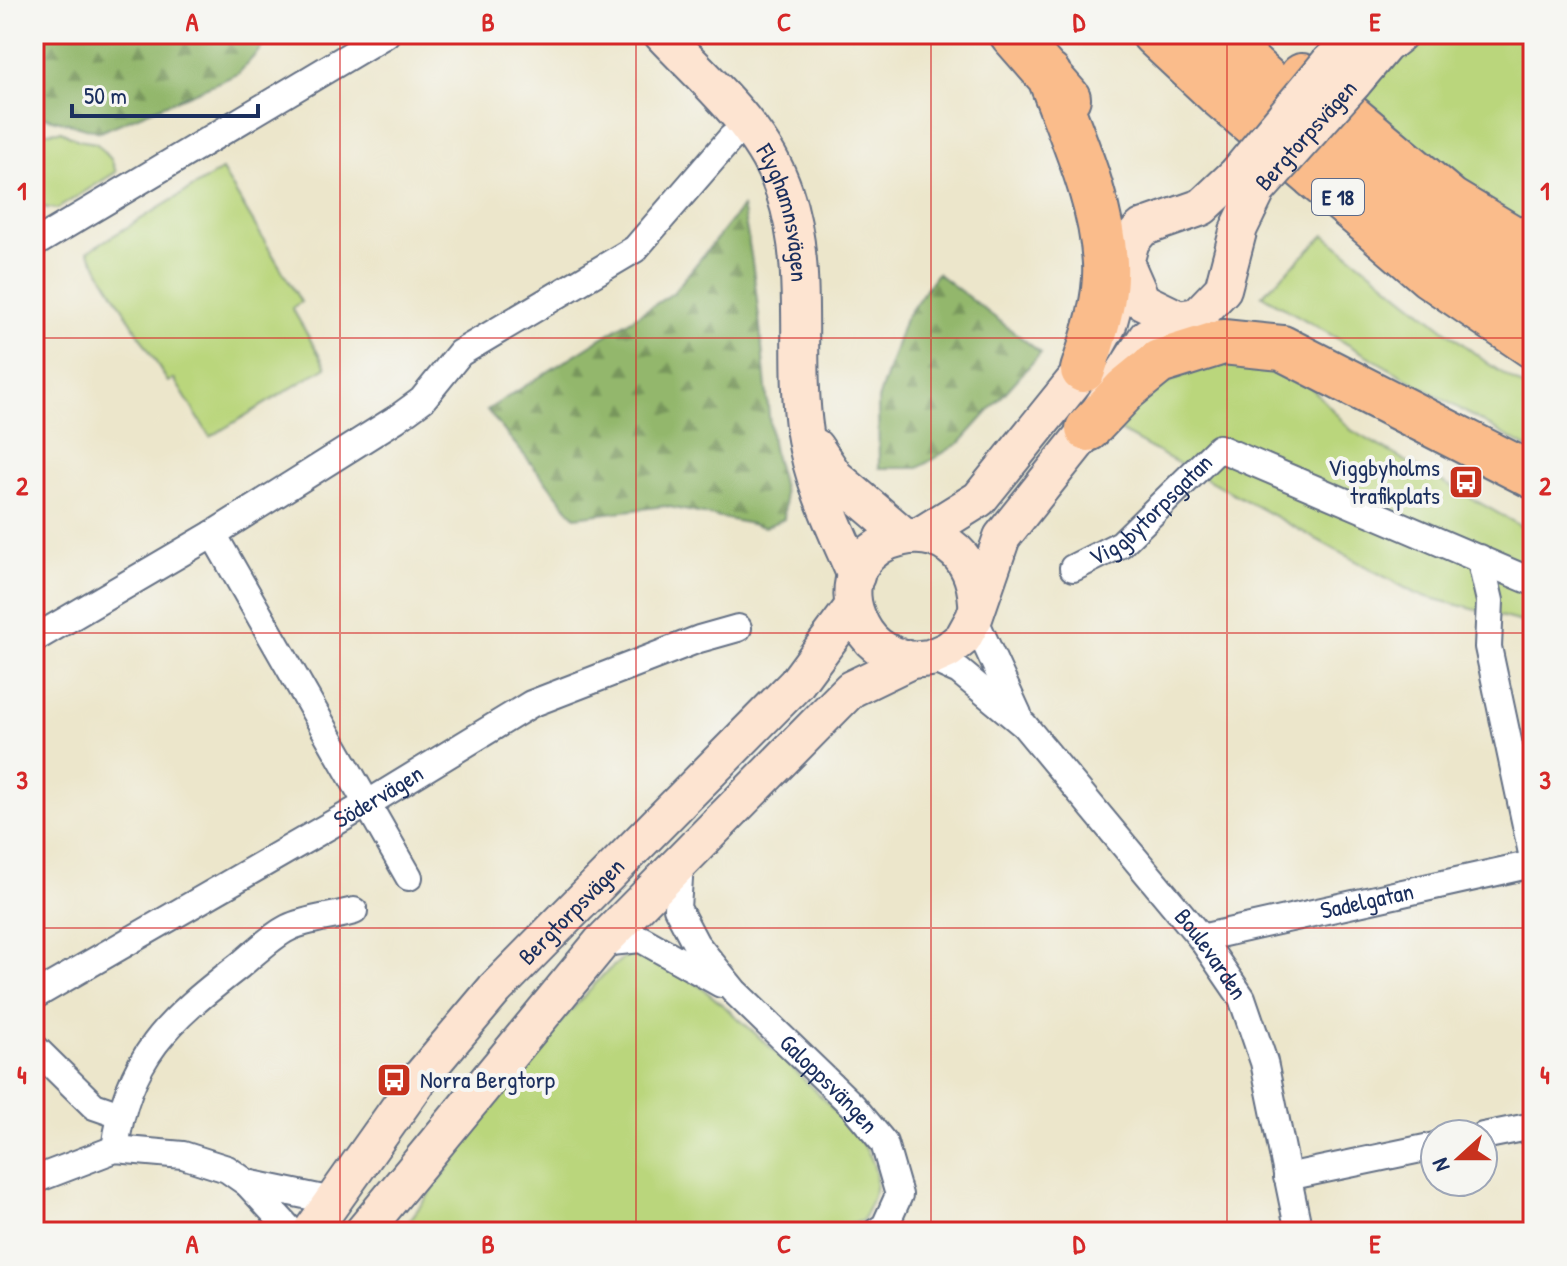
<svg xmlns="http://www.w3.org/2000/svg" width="1567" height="1266" font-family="'Patrick Hand',sans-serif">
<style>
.green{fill:#bad67c;stroke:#6a826d;stroke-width:2}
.forest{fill:url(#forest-firs);stroke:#577365;stroke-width:2}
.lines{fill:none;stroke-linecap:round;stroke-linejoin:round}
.street-casing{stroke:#646f84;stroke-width:30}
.secondary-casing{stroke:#646f84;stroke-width:40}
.highway-casing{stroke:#646f84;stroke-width:48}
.street{stroke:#fff;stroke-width:26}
.secondary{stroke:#fde4d1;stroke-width:36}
.highway{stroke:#fabc8b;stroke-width:44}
.secondary-bridge-casing{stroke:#646f84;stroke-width:40;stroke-linecap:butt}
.secondary-bridge{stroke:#fde4d1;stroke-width:36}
.grid{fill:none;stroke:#d62828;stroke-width:2;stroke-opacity:0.55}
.labels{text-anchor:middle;stroke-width:8;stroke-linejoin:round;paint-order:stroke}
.shield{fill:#f6f6f2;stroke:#5d6b8a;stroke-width:2}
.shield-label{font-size:22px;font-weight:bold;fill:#1b2f5e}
.street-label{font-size:24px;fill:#1b2f5e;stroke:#f6f6f2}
.poi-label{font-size:24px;fill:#1b2f5e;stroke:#f6f6f2;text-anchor:end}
.neatline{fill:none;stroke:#d62828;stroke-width:3}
.grid-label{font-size:26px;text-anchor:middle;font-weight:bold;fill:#d62828}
</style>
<defs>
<pattern id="forest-firs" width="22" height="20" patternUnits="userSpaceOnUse" patternTransform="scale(2)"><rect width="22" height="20" fill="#93b76c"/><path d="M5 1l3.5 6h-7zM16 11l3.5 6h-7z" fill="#77955c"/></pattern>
</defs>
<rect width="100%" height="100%" fill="#f6f6f2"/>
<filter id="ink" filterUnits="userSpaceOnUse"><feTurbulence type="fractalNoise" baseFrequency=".0125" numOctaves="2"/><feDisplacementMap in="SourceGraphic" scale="16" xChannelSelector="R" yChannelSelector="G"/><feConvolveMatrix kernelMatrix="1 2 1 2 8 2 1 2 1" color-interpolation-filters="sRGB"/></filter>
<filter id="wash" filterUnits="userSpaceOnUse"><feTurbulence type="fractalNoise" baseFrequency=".006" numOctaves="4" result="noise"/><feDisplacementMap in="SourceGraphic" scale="32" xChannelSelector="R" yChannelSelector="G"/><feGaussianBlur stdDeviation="1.8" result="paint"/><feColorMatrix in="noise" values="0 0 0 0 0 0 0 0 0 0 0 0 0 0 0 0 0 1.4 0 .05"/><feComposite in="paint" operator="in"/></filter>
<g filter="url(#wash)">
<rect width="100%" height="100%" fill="#ece6cb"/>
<path class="green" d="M1423,34H1533V227L1494,209L1352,106L1409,42Z
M61,131L78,140L96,143L111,159L116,172L57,209L34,206V133Z
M222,170L301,302L292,308L326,367L210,437L174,379L168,382L88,251Z
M1325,235L1487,363L1533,393V451L1262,295Z
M1221,358L1275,365L1311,387L1351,430L1533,533V625L1416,594L1114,428L1137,396Z
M631,952C642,955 656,957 667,963C707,985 853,1118 871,1158C882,1182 873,1200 862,1221L811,1232H401L539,1046L604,974Z"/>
<path class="forest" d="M34,34H274L238,74L100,132L34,114Z
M742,207C759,284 762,363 772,441C776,473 787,482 784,519L765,527L665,506L575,517L487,410L673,293Z
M937,273L1041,353L961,442L918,468H879L878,400L905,319Z"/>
</g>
<g filter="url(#ink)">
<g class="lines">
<g class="street-casing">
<g id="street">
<path d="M34,244L386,34"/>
<path d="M213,534L409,877"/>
<path d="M1480,558L1490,601L1488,647L1533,858"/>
<path id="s1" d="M1073,568L1121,544L1219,448L1533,582"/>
<path d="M974,618L1018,714"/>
<path d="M34,639L213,534L396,419L422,400L460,353L635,249L731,138"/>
<path id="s2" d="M930,658L959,671L1024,725L1201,938L1242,998L1264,1062L1299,1232"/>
<path id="s3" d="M680,864L677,908L696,944L734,991L853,1106L884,1143L899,1195L885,1226L876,1232"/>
<path id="s4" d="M1201,938L1533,864"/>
<path d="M601,943L641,939L721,984"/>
<path id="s5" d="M34,996L367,804L531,704L699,639L738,628"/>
<path d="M34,1047L94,1106L120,1115"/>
<path d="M1483,1136L1533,1126"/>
<path d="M115,1149C127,1057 169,1020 239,966C254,954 270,937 288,928C306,919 333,917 354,911"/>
<path d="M1287,1177L1435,1146"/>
<path d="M34,1180L115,1149L183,1155L227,1169L247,1183L292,1232"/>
<path d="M247,1183L333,1201"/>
</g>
</g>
<g class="secondary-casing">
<g id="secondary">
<path id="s6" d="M662,34C706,81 763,128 784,191C811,269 793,353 805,433C812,482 836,530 856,576"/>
<path d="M1329,63L1359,34"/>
<path d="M1353,83L1385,45L1399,34"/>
<path d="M1125,262L1142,301L1179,319"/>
<path d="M815,447L835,477L903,535"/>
<path d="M921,535L979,499L1083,370L1108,325L1131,241L1142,228L1202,207L1237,174"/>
<path d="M911,660C884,654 867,643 857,616C825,534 969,493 977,602"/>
<path id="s7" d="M311,1232L420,1078L495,989L796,684L853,607"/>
<path d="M363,1232L601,943L851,689L911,660L930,658L948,650L963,638L974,618L1002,537L1088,429L1147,337L1179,319L1197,316L1223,289L1239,228L1258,189"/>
</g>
</g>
<g class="highway-casing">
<path id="highway" d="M1012,34L1068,98
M1154,34L1217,93L1430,276L1533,346
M1216,34L1456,252L1533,301
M1049,75C1071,135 1101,197 1105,263C1107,299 1094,336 1083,370
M1302,76L1450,200L1533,250
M1088,429L1126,389L1159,362L1223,342L1282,348L1533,476"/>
</g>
<use href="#street" class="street"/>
<use href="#secondary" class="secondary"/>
<use href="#highway" class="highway"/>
<g class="secondary-bridge-casing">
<g id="secondary-bridge">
<path d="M1237,174L1329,63"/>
<path id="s8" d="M1258,189L1353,83"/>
</g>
</g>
<use href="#secondary-bridge" class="secondary-bridge"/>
</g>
</g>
<path class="grid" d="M340,34V1232M636,34V1232M931,34V1232M1227,34V1232M34,338H1533M34,633H1533M34,928H1533"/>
<defs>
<g id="bus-square" transform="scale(1.8)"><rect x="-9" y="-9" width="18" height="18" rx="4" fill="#c8321e" stroke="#f6f6f2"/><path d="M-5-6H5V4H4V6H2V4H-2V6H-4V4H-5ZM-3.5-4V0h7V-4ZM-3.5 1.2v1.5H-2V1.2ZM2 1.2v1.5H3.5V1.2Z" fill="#fff"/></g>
</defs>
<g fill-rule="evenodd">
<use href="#bus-square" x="1466" y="482"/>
<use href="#bus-square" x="394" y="1080"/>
</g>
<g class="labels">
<rect class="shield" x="1312" y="179" width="52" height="36" rx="6"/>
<g class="shield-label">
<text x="1338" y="205">E 18</text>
</g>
<g class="street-label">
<text dy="8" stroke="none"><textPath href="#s8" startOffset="72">Bergtorpsvägen</textPath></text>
<text dy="8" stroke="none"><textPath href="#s6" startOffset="222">Flyghamnsvägen</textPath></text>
<text dy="8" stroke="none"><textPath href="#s1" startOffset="98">Viggbytorpsgatan</textPath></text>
<text dy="8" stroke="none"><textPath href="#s5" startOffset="398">Södervägen</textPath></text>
<text dy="8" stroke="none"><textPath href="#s4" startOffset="170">Sadelgatan</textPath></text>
<text dy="8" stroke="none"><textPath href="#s7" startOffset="414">Bergtorpsvägen</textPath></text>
<text dy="8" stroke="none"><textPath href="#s2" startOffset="412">Boulevarden</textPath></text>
<text dy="8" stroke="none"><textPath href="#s3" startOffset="278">Galoppsvängen</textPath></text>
</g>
<g class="poi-label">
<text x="1440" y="476">Viggbyholms<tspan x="1440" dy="28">trafikplats</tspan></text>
<text x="420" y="1088" text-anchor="start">Norra Bergtorp</text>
</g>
</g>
<rect width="1567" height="1266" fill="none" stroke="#f6f6f2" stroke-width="88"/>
<g transform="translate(1459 1158) rotate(249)"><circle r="38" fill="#f6f6f2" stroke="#9ea6b7" stroke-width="2"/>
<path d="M0-6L14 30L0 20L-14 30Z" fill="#c8321e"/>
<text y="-12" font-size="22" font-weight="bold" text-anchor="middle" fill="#1b2f5e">N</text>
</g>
<path d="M72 104v12h186v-12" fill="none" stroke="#1b2f5e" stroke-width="4"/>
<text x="84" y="104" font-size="24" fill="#1b2f5e" stroke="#f6f6f2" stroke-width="6" paint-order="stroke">50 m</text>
<rect x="44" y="44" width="1479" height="1178" class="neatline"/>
<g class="grid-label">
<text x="192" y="31">A</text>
<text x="488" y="31">B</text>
<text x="784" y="31">C</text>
<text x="1079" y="31">D</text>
<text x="1375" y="31">E</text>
<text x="22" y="200">1</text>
<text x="1545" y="200">1</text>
<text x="22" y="495">2</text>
<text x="1545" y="495">2</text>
<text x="22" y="789">3</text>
<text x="1545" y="789">3</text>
<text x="22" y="1084">4</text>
<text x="1545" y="1084">4</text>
<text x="192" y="1253">A</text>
<text x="488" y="1253">B</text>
<text x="784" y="1253">C</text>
<text x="1079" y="1253">D</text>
<text x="1375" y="1253">E</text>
</g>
</svg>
